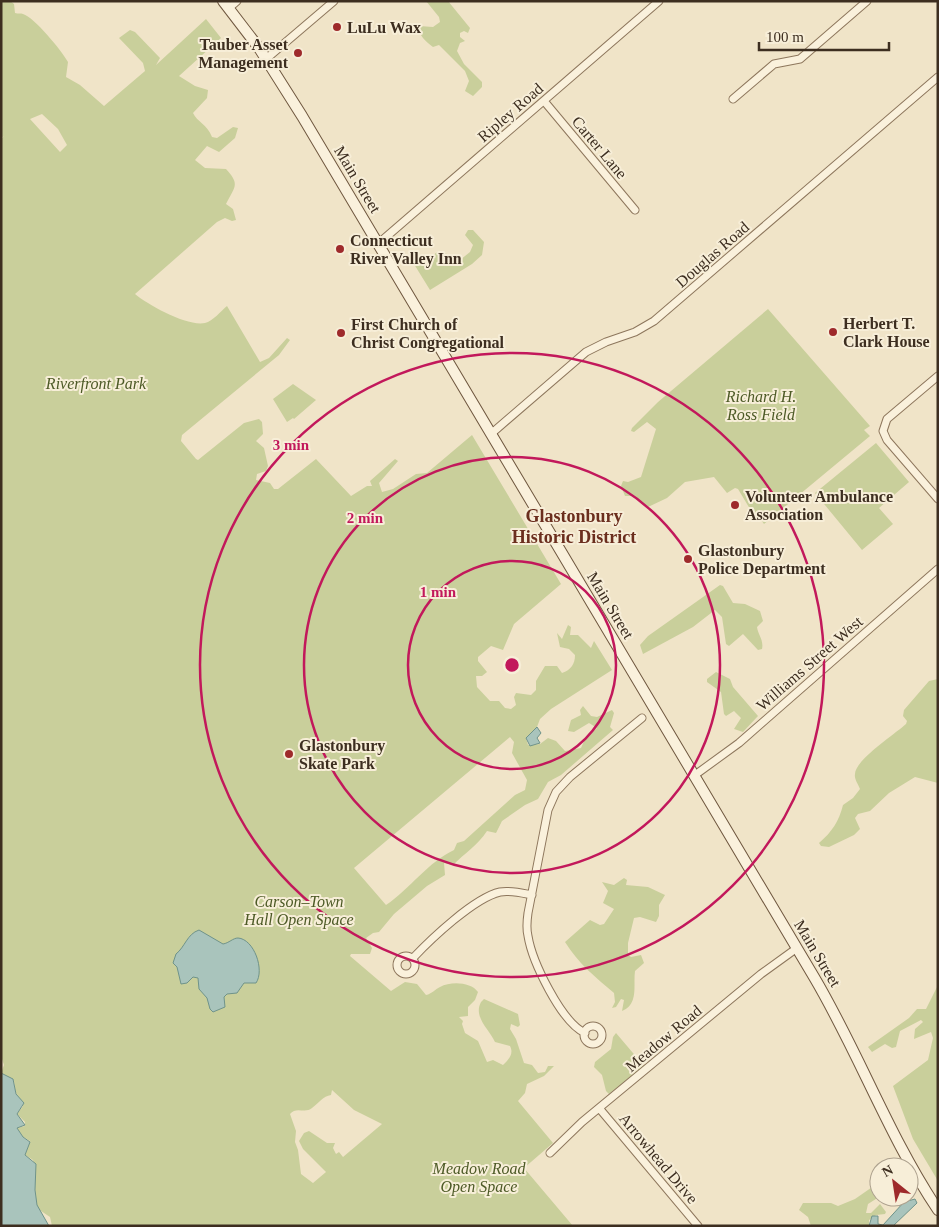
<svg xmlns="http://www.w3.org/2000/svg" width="939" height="1227" font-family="'Times New Roman',serif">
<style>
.green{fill:#c9cf9b;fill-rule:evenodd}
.water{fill:#a9c4bc;stroke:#6f938a}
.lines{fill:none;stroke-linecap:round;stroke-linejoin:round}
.minor-casing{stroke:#8d765c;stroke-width:9}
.secondary-casing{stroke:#6f573f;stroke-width:12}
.minor{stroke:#faf1dc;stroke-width:7}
.secondary{stroke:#faf1dc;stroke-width:10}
.ring{fill:none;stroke:#c2185b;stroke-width:2.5}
.poi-dot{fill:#9e2a2b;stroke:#f7eed8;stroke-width:2}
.labels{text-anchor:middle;stroke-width:4;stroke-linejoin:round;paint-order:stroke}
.poi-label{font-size:16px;font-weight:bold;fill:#3d2e20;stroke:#f7eed8;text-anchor:start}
.street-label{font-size:16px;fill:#3d2e20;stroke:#f7eed8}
.park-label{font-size:16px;font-style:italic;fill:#4d5a26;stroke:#f7eed8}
.neighbourhood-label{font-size:18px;font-weight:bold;fill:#6b2e1e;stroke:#f7eed8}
.centre{fill:#c2185b;stroke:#f7eed8;stroke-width:2.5}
.ring-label{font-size:15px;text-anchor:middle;font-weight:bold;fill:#c2185b;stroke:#f7eed8;stroke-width:4;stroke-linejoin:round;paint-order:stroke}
</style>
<rect width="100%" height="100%" fill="#f0e4c8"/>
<path class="green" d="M10,1L14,4L15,13C18,14 21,13 23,14C34,17 62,51 68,62L66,77L80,85L104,106L145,71L143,63L119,38L130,30L135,32L160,58L156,65L206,19L221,38L179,76L195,86L208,90L207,98L193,113C197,122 207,124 212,137L217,138L233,127L238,128L235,138L219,152L207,146L195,160L205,168L226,169C241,185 234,187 226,204L233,209L236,220L232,221L225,218L217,222L135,294C148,305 188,327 205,323C213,321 221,311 227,306L260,362L269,358L287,338L290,340L279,355L182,435L181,441L196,459L198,460L244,423L259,419L262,422L263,434L256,441L264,448L268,466L266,471L257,474L256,480L270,483L274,489H278L316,459L351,496L367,486H372L370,481L395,459L398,461L379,483L382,492L393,489L416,474L427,473L472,435L561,584L514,624L503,650L491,646L478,657V661L487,672L482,676H476L477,687L490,701H499L505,708L511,709L516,705L514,697L516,693L531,695L536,690V681L545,666H557L562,673C571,670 575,664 575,655L569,649L560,647L557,633L562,639L568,625L571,627L570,635H578L591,648L594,641L612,670L551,709L540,719L537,727L526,738L528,745L540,744L548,738L556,741L565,751L581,748L585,739L597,728L589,723L574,732L568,731L571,720L581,715L580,710L583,706L591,716L597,717L612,710L614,713L610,727L613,730L561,775L548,782L538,799L525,805L502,821L496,833L487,831C478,845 465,853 453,865L444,863L445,875L427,886L394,914L379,932L373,933L366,938L372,948L370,954H351L350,956L391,991L405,982L417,984L426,995C432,994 435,989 440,987C451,981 471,982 478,992L475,1000L468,1007V1016L459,1017L463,1021L462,1024L465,1033L478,1041L487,1062L493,1060L503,1065C509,1059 514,1054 510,1046L495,1042C489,1029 473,1017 481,1002L484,999L518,1014L520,1025L518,1027L511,1024L510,1029L516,1039L524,1063L532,1065L538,1073L545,1072L548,1066H554L544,1076L527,1084L525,1093L518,1101L553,1143L524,1168L573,1226H52L50,1217L38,1209C32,1192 38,1176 33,1160L25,1155L30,1141L23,1137L17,1128L25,1126V1122L17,1114L23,1106L15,1091L14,1081L1,1073L4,1065L1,1056V139L4,136L1,138V2ZM42,114L58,129L67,145L60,152L30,119ZM510,737L514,742L512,753L527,780L525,790L515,795L464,841L457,843L454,850C428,862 410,889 386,905L354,868ZM332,1090L354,1110L382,1124L343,1157L339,1152L336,1154L333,1148L335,1143H327L309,1131L304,1133L299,1141L303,1149L326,1172L313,1183L301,1174L298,1150L295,1142L296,1131L290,1114C296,1106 305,1114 312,1108C319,1103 323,1096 331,1095Z
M426,1H448L470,28L468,33L464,31L460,33V37L465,41L460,43L457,51L464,64L482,82V87L473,96L465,91L469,81L465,71L439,45L433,47C425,41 419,36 419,26L433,27L440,22L439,17Z
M468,230H473L484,242L482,255L472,264L430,290L409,256L415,255L424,264L438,251L447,254L451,262L455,264L470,252L473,245L465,235Z
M768,309L870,426L864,430L870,436L764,524L759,517L753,514L738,489L735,488L727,493L714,477L685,482L667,498L648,507L633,496H625L621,486L623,481L628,482L641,477L656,429L647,422L634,432L631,431L632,428L658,402Z
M293,384L316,400L294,419L293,418L287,422L273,399Z
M876,443L909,482L879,508L893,524L862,550L815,493Z
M720,585L723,586L733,603L745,604L760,611L763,621L757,627C758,635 764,640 762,649L758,650L743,634L729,646L726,644L722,617L715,610L693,627L643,654L640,645L648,636Z
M716,672L730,679L733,687L758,716L743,732L734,729L741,718L734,711L726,716L724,714L721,692L707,682V679Z
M938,679V783L915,777L889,793L870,811L858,814L855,818L860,829L854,835L829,847L821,846L819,843C832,832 839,821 843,805L853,798L860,789C858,784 854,779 855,774C855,760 895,734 906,724L907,721L903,716L904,710L929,681Z
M624,878L627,880L626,885L648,887L665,895L659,905V916L656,922L640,917L634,918L628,943V955L631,957L641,955L644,963L635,971C633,985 639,1004 622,1011L624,1000L621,999L616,1007L612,1008L615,1002L614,993C595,977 578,963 565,942L590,920L600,925L604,924L614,909L603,903L608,891L602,882L614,885Z
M938,985V1181L913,1139L893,1086L928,1060L933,1038L931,1032L914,1039L915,1029L923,1022L921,1020L900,1031L896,1047L892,1048L885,1044L872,1052L868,1047L909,1018L917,1009H926Z
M616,1033L644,1066L609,1094L606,1091L602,1075L594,1067L595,1062L611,1049L613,1037Z
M879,1169V1197L868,1204L866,1213H871L880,1204L886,1212L885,1214L876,1215L869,1220V1226H811L808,1217L799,1210L803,1203H831L838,1206L855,1199L878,1183L875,1172Z"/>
<path class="water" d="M537,727L541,733L537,738L540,743L530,746L526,738Z
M199,930L223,944C229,943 233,938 238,938C254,939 265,970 256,983H244L237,993L227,994L224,997L225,1007L213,1012L210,1009L207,998L199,989L198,978L193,977L187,983L181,984L177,967L173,963L176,954C185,947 187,934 199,930Z
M1,1073L13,1079L16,1094L24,1103L17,1114L25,1125L17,1128L23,1137L30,1142L25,1155L36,1164L35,1190L37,1205L49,1226H1Z
M915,1199L917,1203L893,1226H869L872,1216H878V1224L883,1225L904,1202Z"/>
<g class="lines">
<g class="minor-casing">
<path id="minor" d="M229,8L237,1
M266,59L334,1
M733,99L774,64L800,59L867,1
M544,101L635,210
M379,243L659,1
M938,376L887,419L883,431L887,440L938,499
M492,433L586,352L606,342L635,332L654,321L938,77
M695,775L739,743L938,569
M397 965a9 9 0 1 1 18 0a9 9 0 1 1-18 0Z
M413,958C431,939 474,898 500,892C510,890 522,893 532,895
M584 1035a9 9 0 1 1 18 0a9 9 0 1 1-18 0Z
M585,1033C561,1022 532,961 528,936C526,928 527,920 528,913L548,810L556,792L570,777L642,718
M599,1108L698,1226
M550,1153L582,1122L761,974L797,948"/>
</g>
<g class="secondary-casing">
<path id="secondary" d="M223,1L259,48L302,116L814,977C859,1053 889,1137 938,1210"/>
</g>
<use href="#minor" class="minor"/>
<use href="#secondary" class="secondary"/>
</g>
<g class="ring">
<circle cx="512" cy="665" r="104"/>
<circle cx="512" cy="665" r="208"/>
<circle cx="512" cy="665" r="312"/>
</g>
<g class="poi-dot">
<circle cx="337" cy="27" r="5"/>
<circle cx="298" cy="53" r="5"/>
<circle cx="340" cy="249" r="5"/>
<circle cx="833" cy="332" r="5"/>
<circle cx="341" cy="333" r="5"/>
<circle cx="735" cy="505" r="5"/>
<circle cx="688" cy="559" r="5"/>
<circle cx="289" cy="754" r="5"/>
</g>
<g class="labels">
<g class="poi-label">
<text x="347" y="33">LuLu Wax</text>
<text x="288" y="50" text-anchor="end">Tauber Asset<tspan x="288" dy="18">Management</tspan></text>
<text x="350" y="246">Connecticut<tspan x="350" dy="18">River Valley Inn</tspan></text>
<text x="843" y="329">Herbert T.<tspan x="843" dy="18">Clark House</tspan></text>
<text x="351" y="330">First Church of<tspan x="351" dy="18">Christ Congregational</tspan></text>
<text x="745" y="502">Volunteer Ambulance<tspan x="745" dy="18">Association</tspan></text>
<text x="698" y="556">Glastonbury<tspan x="698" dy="18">Police Department</tspan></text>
<text x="299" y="751">Glastonbury<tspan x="299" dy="18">Skate Park</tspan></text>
</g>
<g class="street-label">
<text transform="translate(510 112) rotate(-41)" y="6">Ripley Road</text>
<text transform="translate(600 147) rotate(50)" y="6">Carter Lane</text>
<text transform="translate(358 179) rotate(59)" y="6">Main Street</text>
<text transform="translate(712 254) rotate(-41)" y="6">Douglas Road</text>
<text transform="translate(611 605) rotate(59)" y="6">Main Street</text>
<text transform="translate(809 663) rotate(-41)" y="6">Williams Street West</text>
<text transform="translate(818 953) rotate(59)" y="6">Main Street</text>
<text transform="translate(663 1038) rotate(-40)" y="6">Meadow Road</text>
<text transform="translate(659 1158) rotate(50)" y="6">Arrowhead Drive</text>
</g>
<g class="park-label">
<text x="96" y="389">Riverfront Park</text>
<text x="761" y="402">Richard H.<tspan x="761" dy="18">Ross Field</tspan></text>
<text x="299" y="907">Carson–Town<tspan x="299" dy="18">Hall Open Space</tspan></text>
<text x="479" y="1174">Meadow Road<tspan x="479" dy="18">Open Space</tspan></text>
</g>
<g class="neighbourhood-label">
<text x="574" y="522">Glastonbury<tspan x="574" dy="21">Historic District</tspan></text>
</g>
</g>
<circle cx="512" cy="665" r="8" class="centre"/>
<g class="ring-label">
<text x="291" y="450">3 min</text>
<text x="365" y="523">2 min</text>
<text x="438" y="597">1 min</text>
</g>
<rect width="939" height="1227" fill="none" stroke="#3d2e20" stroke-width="5"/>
<g transform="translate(894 1182) rotate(330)"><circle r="24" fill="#f7eed8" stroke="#ada18e"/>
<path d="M0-4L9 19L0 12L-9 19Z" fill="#9e2a2b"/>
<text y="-8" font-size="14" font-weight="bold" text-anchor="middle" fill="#3d2e20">N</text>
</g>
<path d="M759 42v8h130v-8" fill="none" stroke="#3d2e20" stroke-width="2.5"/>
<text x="766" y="42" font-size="15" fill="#3d2e20" stroke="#f7eed8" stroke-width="4" paint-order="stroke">100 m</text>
</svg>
